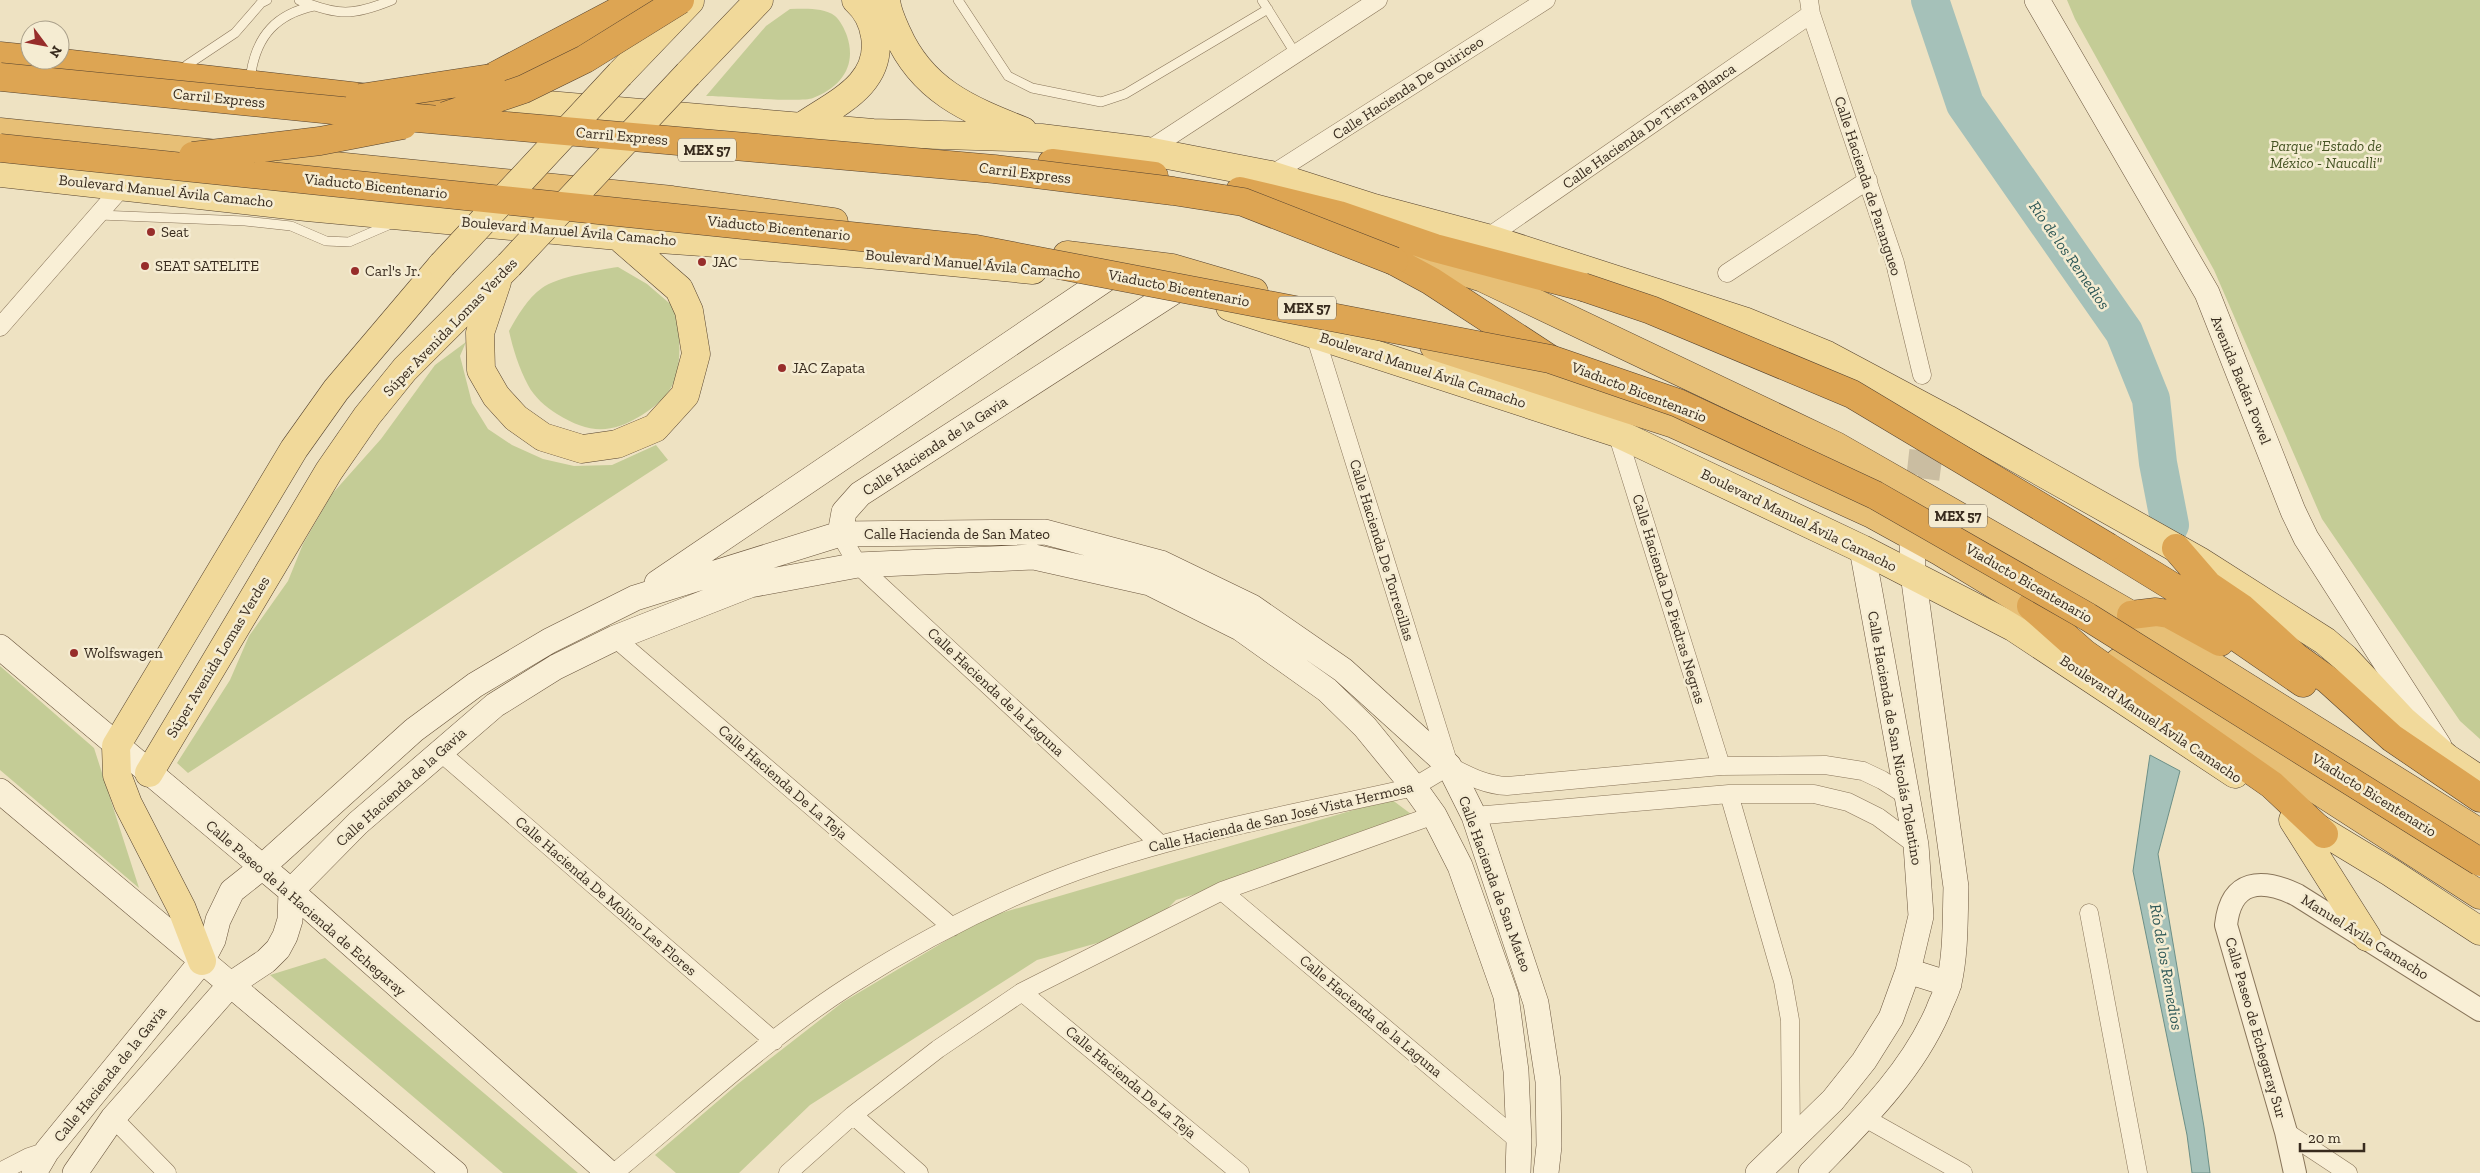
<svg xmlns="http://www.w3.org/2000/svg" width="2480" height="1173" font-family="'Zilla Slab',serif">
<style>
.green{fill:#c4cc96}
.water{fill:#a5c1b9;stroke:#6c8f87}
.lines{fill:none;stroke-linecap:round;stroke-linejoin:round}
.river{stroke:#a5c1b9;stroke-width:38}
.tertiary-tunnel{stroke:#cabda1;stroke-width:22;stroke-dasharray:22 11;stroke-linecap:butt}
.secondary-tunnel{stroke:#cabda1;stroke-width:25;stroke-dasharray:25 12;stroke-linecap:butt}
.service-casing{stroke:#887459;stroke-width:10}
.minor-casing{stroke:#887459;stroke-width:19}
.tertiary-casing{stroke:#887459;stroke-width:24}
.secondary-casing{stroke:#6a553d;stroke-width:26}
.primary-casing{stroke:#55422e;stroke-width:29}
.trunk-casing{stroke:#55422e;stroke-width:29}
.motorway-casing{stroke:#55422e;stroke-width:29}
.service{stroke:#f9efd6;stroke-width:9}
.minor{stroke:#f9efd6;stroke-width:18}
.tertiary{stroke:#f9efd6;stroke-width:22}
.secondary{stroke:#f9efd6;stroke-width:25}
.primary{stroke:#f1d99a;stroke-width:28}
.trunk{stroke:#e7bf76;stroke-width:28}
.motorway{stroke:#dda553;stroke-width:28}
.primary-bridge-casing{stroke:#55422e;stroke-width:29;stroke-linecap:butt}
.motorway-bridge-casing{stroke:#55422e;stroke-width:29;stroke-linecap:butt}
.primary-bridge{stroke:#f1d99a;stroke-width:28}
.motorway-bridge{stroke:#dda553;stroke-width:28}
.poi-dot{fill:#972d2a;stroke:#f5ecd2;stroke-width:2}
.labels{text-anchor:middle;stroke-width:5;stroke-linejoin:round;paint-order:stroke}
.shield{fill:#f5ecd2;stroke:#716554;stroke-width:1}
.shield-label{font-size:14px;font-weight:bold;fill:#382b1e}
.street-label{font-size:15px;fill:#382b1e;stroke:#f5ecd2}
.park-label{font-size:15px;font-style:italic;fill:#465424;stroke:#f5ecd2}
.poi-label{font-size:15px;fill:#382b1e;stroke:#f5ecd2;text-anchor:start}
.water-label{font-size:16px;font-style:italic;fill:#2d5756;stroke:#f5ecd2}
</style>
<rect width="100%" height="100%" fill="#eee2c2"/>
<path class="green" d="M2067,0H2480V739L2460,721L2322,519L2214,270L2075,19Z
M790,9C804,9 823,7 835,16C840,20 845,30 847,36C857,66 841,87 813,98C802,103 723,96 706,96L766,26Z
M618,267L647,284L675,308C679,331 682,354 676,376C671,394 657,405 642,415C610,435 588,433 557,414C546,407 534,397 528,385C519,368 513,349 509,331C518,315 527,299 542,288C557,277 599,270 618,267Z
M466,342L460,356L472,403L488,429L512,445L543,459L574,466L612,465L656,445L668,460L188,773L177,763L230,680L249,636L288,581L303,544L332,494L381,439L435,365Z
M0,666L94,748L139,888L0,770Z
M1391,799L1423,823L1176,900L1147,929L1037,960L810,1105L739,1173H676L655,1155L739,1083L843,1002L984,918Z
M325,958L578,1173H503L270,975Z"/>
<path class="water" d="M2150,755L2180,771L2158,854L2204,1127L2210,1173H2192L2187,1135L2133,871Z"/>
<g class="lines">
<path class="river" d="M1930,0L1965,104L2124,332L2151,399L2158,463L2170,525"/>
<path class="tertiary-tunnel" d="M1924,512L1934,436"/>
<path class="secondary-tunnel" d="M1915,512L1924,431"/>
<g class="service-casing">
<path id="service" d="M299,0C338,16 353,16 392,0
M958,0L1008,76L1032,88L1101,102L1125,94L1268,9
M1262,0L1295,53
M187,65L235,33L261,3L267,0
M251,73C257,35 277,14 314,6
M99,215L245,221L291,226L326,241L349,242L393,223"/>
</g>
<g class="minor-casing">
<path id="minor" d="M1809,0L1811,14L1895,263L1922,375
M1147,151L1378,0
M1271,175L1546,0
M1487,238L1811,14
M1727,273L1868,180
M0,327L123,186
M1315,335L1449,765
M1617,433L1721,766
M840,534L858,565L1160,844
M615,638L952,927
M439,751L774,1041
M1449,766C1469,776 1485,785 1507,786L1721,766L1825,765L1863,771L1882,780L1907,796
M1729,794L1783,981L1790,1020L1791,1142
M1474,816L1729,794H1814L1848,802L1878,817L1916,845
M1222,891L1519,1141
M2089,913L2138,1173
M1022,992L1240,1173
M853,1115L919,1173
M113,1118L167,1173
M1865,1118L1963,1173
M2286,1132L2348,1173
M0,1172L29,1157L47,1151
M614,1173C691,1110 765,1040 849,986C910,947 978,911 1046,883C1164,835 1291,815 1414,787L1449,766
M788,1173L853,1115L938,1049L1022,992L1222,891L1434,815"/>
</g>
<g class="tertiary-casing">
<path id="tertiary" d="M2295,1173L2286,1132L2226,925C2231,879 2262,878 2297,895L2480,1010"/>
</g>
<g class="secondary-casing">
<path id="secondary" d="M2037,0L2207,293L2293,511L2306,538L2439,746
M840,534L844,512L860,494L1178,289
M657,583L1109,277
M0,647L291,891L609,1173
M0,791L455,1173
M1908,971L1949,984
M34,1173L47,1151L202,961L213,940L218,920L232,891L261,868L414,730L475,685L549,641L635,598L840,534L1045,532L1161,563L1252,607L1343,670L1449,766L1474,816L1536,1003L1548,1081L1549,1146L1546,1173
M75,1173L113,1118L230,985L266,961L278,949L285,936L290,920L291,891L358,823L495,705L556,667L615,638L750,585L858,565L1034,557L1150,583L1240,628L1327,690L1365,727L1414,787L1434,815L1460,866L1506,996L1516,1071L1519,1141L1518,1173
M1758,1173L1833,1100L1864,1061L1891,1018L1908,971L1921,916L1916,845L1862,549
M1811,1173C1859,1123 1910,1075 1938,1011C1941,1002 1947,992 1949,983C1956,952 1955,919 1956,887L1913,574L1912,542"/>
</g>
<g class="primary-casing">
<path id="primary" d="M886,0C887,12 892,22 897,33C922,90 967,109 1023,131
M620,74L690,1
M688,74L759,0
M489,100L873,133L1041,138L1147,151L1271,175L1374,208L1487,238L1744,321L1827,355L1947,419L2201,562L2325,641L2345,658L2403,720L2447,758L2480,780
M801,127C834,104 883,85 875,36C873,22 866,9 856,0
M0,173L307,207L618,236L868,254L1033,270
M497,282L480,333L481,370L496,396L516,418L543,437L582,449L617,444L655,428L685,395L696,354L689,311L679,289L618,236
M1230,307L1617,433L1862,549L2013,627L2235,774
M149,773L329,471L367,416L405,369L509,265
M2293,820L2367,937
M2304,820L2390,872L2480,931
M202,961L182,909L128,804L117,775L116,746L294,449L336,390L442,265"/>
</g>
<g class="trunk-casing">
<path id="trunk" d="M0,132L672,200L834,222
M1378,247L1408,254L1483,278L1836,446L2131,615L2480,833
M1067,255L1172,268L1254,292
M1434,346L1674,424L1872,514L1941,552L2051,619
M2119,662L2480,895"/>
</g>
<g class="motorway-casing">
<path id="motorway" d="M0,56L30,59
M36,60L464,109
M491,78L639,0
M1052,163L1154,176
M1240,191L1339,215L1435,248L1583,287
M1394,261L1431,281L1550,359
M2108,547L2196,601L2213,604
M2176,548L2208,585L2242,608L2296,657L2328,680L2392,738L2480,798
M2196,601L2206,616L2303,683
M2031,606L2084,653L2272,785L2324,834
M2131,615L2156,612L2169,614L2220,642"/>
</g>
<use href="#service" class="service"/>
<use href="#minor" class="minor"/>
<use href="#tertiary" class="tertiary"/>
<use href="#secondary" class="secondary"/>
<use href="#primary" class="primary"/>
<use href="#trunk" class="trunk"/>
<use href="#motorway" class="motorway"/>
<g class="primary-bridge-casing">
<path id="primary-bridge" d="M442,265L620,74
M509,265L688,74"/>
</g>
<g class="motorway-bridge-casing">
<path id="motorway-bridge" d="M0,77L383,115L994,169L1173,191L1243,202L1394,261
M360,98L491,78
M445,116L524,89L585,59L680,0
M0,148L976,249L1550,359L1678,403L1875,495L2088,617L2480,862
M193,156L320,141L403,125
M1583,287L1651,310L1852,394L2108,547"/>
</g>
<use href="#primary-bridge" class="primary-bridge"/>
<use href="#motorway-bridge" class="motorway-bridge"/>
</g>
<g class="poi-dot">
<circle cx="151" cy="232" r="5"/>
<circle cx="702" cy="262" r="5"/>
<circle cx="145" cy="266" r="5"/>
<circle cx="355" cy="271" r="5"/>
<circle cx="782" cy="368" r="5"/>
<circle cx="74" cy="653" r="5"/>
</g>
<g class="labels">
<g class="shield">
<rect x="678" y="138.5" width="58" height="23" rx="4"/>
<rect x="1278" y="296.5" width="58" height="23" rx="4"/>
<rect x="1929" y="504.5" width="58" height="23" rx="4"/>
</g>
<g class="shield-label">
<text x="707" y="155">MEX 57</text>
<text x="1307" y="313">MEX 57</text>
<text x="1958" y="521">MEX 57</text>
</g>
<g class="street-label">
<text transform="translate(1408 88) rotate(-33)" y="5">Calle Hacienda De Quiriceo</text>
<text transform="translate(219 98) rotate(6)" y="5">Carril Express</text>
<text transform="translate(1649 126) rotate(-35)" y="5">Calle Hacienda De Tierra Blanca</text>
<text transform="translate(622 136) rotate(5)" y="5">Carril Express</text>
<text transform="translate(1025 173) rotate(7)" y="5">Carril Express</text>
<text transform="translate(376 186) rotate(6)" y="5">Viaducto Bicentenario</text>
<text transform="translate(1868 186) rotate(72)" y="5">Calle Hacienda de Parangueo</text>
<text transform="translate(166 191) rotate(6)" y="5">Boulevard Manuel Ávila Camacho</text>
<text transform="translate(779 228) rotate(6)" y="5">Viaducto Bicentenario</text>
<text transform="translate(569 231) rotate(5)" y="5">Boulevard Manuel Ávila Camacho</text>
<text transform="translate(973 264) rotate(5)" y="5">Boulevard Manuel Ávila Camacho</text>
<text transform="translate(1179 288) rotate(11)" y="5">Viaducto Bicentenario</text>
<text transform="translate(450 327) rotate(-46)" y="5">Súper Avenida Lomas Verdes</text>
<text transform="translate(1423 370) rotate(18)" y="5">Boulevard Manuel Ávila Camacho</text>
<text transform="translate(2241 380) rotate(68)" y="5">Avenida Badén Powel</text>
<text transform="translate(1639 392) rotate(21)" y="5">Viaducto Bicentenario</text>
<text transform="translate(935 446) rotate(-33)" y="5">Calle Hacienda de la Gavia</text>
<text transform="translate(1799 520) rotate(26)" y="5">Boulevard Manuel Ávila Camacho</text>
<text x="957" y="539">Calle Hacienda de San Mateo</text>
<text transform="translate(1382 550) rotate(73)" y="5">Calle Hacienda De Torrecillas</text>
<text transform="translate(2029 583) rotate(30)" y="5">Viaducto Bicentenario</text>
<text transform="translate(1669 599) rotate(73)" y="5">Calle Hacienda De Piedras Negras</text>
<text transform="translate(218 657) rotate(-59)" y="5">Súper Avenida Lomas Verdes</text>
<text transform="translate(996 692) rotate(43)" y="5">Calle Hacienda de la Laguna</text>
<text transform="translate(2151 719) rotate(34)" y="5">Boulevard Manuel Ávila Camacho</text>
<text transform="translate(1895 738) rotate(80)" y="5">Calle Hacienda de San Nicolás Tolentino</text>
<text transform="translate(783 782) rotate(41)" y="5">Calle Hacienda De La Teja</text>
<text transform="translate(401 787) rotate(-42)" y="5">Calle Hacienda de la Gavia</text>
<text transform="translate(2374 795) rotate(32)" y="5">Viaducto Bicentenario</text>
<text transform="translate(1281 817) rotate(-13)" y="5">Calle Hacienda de San José Vista Hermosa</text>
<text transform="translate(1495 884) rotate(70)" y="5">Calle Hacienda de San Mateo</text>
<text transform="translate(606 896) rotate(41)" y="5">Calle Hacienda De Molino Las Flores</text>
<text transform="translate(306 908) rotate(41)" y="5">Calle Paseo de la Hacienda de Echegaray</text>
<text transform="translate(2365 937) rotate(32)" y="5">Manuel Ávila Camacho</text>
<text transform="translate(1371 1016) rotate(40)" y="5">Calle Hacienda de la Laguna</text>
<text transform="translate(2256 1028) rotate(74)" y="5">Calle Paseo de Echegaray Sur</text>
<text transform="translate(110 1074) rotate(-51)" y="5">Calle Hacienda de la Gavia</text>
<text transform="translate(1131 1082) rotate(40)" y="5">Calle Hacienda De La Teja</text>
</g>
<g class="park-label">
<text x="2326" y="151">Parque "Estado de<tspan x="2326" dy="17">México - Naucalli"</tspan></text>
</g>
<g class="poi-label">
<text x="161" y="237">Seat</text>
<text x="712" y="267">JAC</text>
<text x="155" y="271">SEAT SATELITE</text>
<text x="365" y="276">Carl's Jr.</text>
<text x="792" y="373">JAC Zapata</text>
<text x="84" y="658">Wolfswagen</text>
</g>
<g class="water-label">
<text transform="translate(2070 255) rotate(55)" y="6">Río de los Remedios</text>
<text transform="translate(2167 967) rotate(80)" y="6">Río de los Remedios</text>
</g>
</g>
<g transform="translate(45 45) rotate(122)"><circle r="24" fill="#f5ecd2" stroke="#a99f8a"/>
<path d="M0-4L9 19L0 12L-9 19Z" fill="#972d2a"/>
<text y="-8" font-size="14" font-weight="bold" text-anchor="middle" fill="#382b1e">N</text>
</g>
<path d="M2300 1143v8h64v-8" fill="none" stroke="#382b1e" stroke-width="2.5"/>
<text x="2308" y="1143" font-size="15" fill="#382b1e" stroke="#f5ecd2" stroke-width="4" paint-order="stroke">20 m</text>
</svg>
